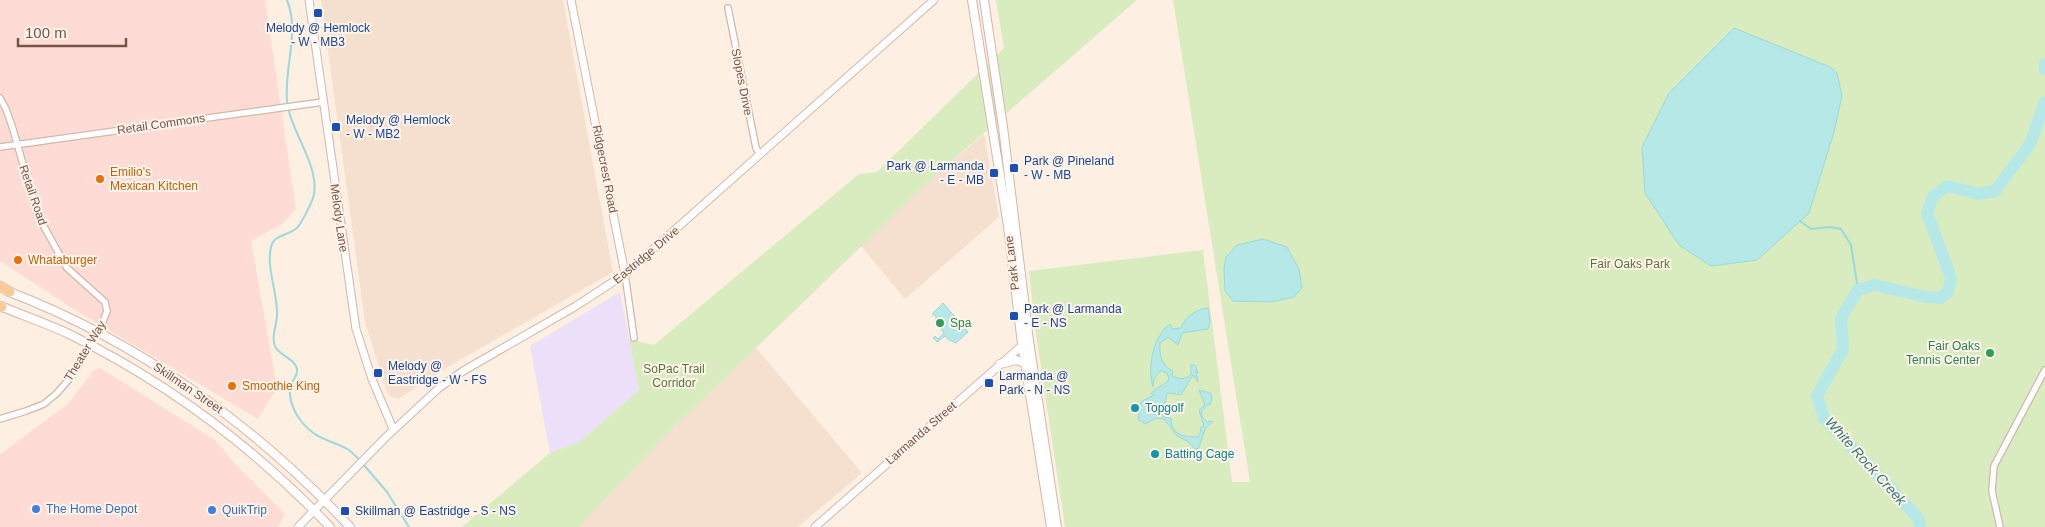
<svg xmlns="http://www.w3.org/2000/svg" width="2045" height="527" font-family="Arial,sans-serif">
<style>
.residential{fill:#f5e0d0}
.commercial{fill:#fedcd5}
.education{fill:#ecdffa}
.green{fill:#d8ecc0}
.water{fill:#b6e8e8;stroke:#9bd9da}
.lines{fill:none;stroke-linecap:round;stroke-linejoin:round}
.stream{stroke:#9bd9da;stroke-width:2}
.river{stroke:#b6e8e8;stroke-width:12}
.minor-casing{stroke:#d1b7ab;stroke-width:8}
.tertiary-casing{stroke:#d1b7ab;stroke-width:9}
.secondary-casing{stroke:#d5b6a8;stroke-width:10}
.primary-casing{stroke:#d9cfcb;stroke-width:11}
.minor{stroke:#fff;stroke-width:5.5}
.tertiary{stroke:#fff;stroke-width:7}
.secondary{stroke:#fff;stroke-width:8}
.primary{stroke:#ffca98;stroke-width:9}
.transit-dot{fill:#1a4fb4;stroke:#fff4ea;stroke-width:2}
.food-dot{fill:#e8710a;stroke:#fff4ea;stroke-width:2}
.leisure-dot{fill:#2e9e5b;stroke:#fff4ea;stroke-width:2}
.culture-dot{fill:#0f9aa8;stroke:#fff4ea;stroke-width:2}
.shop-dot{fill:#3f7fe0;stroke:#fff4ea;stroke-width:2}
.labels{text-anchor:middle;stroke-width:4;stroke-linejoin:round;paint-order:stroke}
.transit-label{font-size:12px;fill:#164399;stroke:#fff4ea;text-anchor:start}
.street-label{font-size:12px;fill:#775247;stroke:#fff4ea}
.food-label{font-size:12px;fill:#c56008;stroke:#fff4ea;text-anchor:start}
.park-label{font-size:12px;fill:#56773c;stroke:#fff4ea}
.leisure-label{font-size:12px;fill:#27864d;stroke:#fff4ea;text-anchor:start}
.culture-label{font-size:12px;fill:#0d838f;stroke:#fff4ea;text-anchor:start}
.shop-label{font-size:12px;fill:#366cbe;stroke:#fff4ea;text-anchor:start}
.water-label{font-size:14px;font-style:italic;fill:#387476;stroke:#fff4ea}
</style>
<rect width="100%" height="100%" fill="#fdefe2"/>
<path class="residential" d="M321,0H563L613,272L441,371L398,399L391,397L387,392L365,322Z
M984,134L999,217L905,299L861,246L932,178Z
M756,348L862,473L798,527H579L665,436Z"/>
<path class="commercial" d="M0,0H265L296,209L282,224L251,241L277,388L258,419L80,313L0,261Z
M100,368L215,440L239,468L285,514L278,527H0V454L68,404L94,370Z"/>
<path class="education" d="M620,292L639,390L579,442L550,453L530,346Z"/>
<path class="green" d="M996,0H1137L932,178L665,436L579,527H462L550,453L579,442L639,390L629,339L654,345L859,174L877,172L1004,48Z
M1173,0H2045V527H1065L1036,334L1029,271L1203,250L1232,482H1250Z"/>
<path class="water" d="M1734,28L1830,67L1837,73L1842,96L1834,132L1809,213L1757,260L1711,266L1679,245L1645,193L1642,147L1669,93Z
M1263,239L1287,247L1299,269L1302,288L1294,297L1272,302L1233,301L1225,291L1224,269L1226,257L1237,245Z
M943,303L968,332L956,343L949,340L945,336L937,342L933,338L935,336L938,339L944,333L936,323V316L932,314Z
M1208,308L1210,322L1208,329L1182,333L1178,345L1168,337L1160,343C1159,355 1162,366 1173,371L1172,376C1180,379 1184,380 1191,375V365H1195L1198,373L1196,372L1198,382L1193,375L1181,395L1167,393L1165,403L1162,404L1159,411L1164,417L1171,418C1171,436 1185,437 1198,437L1201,431L1200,428L1204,426L1199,410L1205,405L1199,390L1210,393L1212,396L1210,405L1208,404L1201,412L1202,416L1207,422L1213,421L1205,429L1199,448L1195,449L1187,441L1177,436L1169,425L1163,419L1156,418L1146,424L1138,420L1141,402L1154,395L1151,394C1155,387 1165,386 1169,379L1167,373L1161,371L1154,378L1153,387C1147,368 1153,336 1170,324L1172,329L1181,328C1185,317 1196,309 1208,308Z"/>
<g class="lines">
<path class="stream" d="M287,0C300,32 284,67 287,101C290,131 319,164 314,194C313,201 301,224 297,228C288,236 274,234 271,247C266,268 278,294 277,315C277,325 270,339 276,348C281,356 295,359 297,369C298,375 294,378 292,383C286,395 294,412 301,421C318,442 331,439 349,450C353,453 356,457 360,460
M1800,221L1811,229L1830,227L1841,229L1851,245L1858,290
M363,464L387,492L409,527"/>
<path class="river" d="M2045,64V70
M1920,527L1918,518L1824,418L1817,396L1843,349L1841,318L1858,290L1875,285L1926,297L1941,298L1948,292L1951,278L1927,213L1933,196L1948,186L1978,194L1995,191L2030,144L2045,102"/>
<g class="minor-casing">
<path id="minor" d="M728,8L756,148L760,154
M0,98L6,109L12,126L38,216L67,268L105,302L107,311L102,324L73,375L56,394L44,404L26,411L0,419
M0,147L323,102
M625,274L634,338
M2000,527L1992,491L1994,466L2045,370"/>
</g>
<g class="tertiary-casing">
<path id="tertiary" d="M309,0L356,329L372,379L393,429
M571,0L625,274
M298,527L385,438L439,388L463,371L576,306L625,274L934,0
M815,527L1026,342"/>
</g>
<g class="secondary-casing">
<path id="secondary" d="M972,0L1008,226L1022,344L1051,527
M984,0L1003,127L1029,341L1057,527
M7,291C138,341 255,425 350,527
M0,306C22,315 45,323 67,333C165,381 255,448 330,527
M1000,364L1016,360L1025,363"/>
</g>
<g class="primary-casing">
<path id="primary" d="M0,286L10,292
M0,306L2,307"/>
</g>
<use href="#minor" class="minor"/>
<use href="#tertiary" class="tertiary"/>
<use href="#secondary" class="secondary"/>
<use href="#primary" class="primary"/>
</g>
<g class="transit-dot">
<rect x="313" y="8" width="10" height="10" rx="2.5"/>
<rect x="331" y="122" width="10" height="10" rx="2.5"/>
<rect x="1009" y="163" width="10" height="10" rx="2.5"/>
<rect x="989" y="168" width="10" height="10" rx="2.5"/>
<rect x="1009" y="311" width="10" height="10" rx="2.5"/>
<rect x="373" y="368" width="10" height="10" rx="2.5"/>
<rect x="984" y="378" width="10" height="10" rx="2.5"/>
<rect x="340" y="506" width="10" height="10" rx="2.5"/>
</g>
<g class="food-dot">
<circle cx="100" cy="179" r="5"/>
<circle cx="18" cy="260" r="5"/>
<circle cx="232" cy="386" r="5"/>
</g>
<g class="leisure-dot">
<circle cx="940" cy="323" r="5"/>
<circle cx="1990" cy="353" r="5"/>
</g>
<g class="culture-dot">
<circle cx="1135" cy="408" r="5"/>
<circle cx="1155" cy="454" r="5"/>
</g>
<g class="shop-dot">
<circle cx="36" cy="509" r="5"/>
<circle cx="212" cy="510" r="5"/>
</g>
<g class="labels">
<g class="transit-label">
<text x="318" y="32" text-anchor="middle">Melody @ Hemlock<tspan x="318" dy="14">- W - MB3</tspan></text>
<text x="346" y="124">Melody @ Hemlock<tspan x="346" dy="14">- W - MB2</tspan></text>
<text x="1024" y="165">Park @ Pineland<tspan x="1024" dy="14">- W - MB</tspan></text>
<text x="984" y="170" text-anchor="end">Park @ Larmanda<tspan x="984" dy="14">- E - MB</tspan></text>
<text x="1024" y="313">Park @ Larmanda<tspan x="1024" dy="14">- E - NS</tspan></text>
<text x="388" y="370">Melody @<tspan x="388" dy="14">Eastridge - W - FS</tspan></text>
<text x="999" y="380">Larmanda @<tspan x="999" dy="14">Park - N - NS</tspan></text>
<text x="355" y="515">Skillman @ Eastridge - S - NS</text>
</g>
<g class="street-label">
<text transform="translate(742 82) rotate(79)" y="4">Slopes Drive</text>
<text transform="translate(161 124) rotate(-8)" y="4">Retail Commons</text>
<text transform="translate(605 169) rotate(79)" y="4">Ridgecrest Road</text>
<text transform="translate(33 195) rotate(71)" y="4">Retail Road</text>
<text transform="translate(339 218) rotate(82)" y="4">Melody Lane</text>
<text transform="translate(646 255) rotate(-40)" y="4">Eastridge Drive</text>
<text transform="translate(1012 263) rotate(-97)" y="4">Park Lane</text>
<text transform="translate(85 351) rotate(-59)" y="4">Theater Way</text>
<text transform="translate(188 388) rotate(34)" y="4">Skillman Street</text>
<text transform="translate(921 433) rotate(-41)" y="4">Larmanda Street</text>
</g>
<g class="food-label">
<text x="110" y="176">Emilio's<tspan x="110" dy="14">Mexican Kitchen</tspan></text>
<text x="28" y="264">Whataburger</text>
<text x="242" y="390">Smoothie King</text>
</g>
<g class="park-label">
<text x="1630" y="268">Fair Oaks Park</text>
<text x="674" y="373">SoPac Trail<tspan x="674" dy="14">Corridor</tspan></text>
</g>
<g class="leisure-label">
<text x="950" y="327">Spa</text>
<text x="1980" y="350" text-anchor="end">Fair Oaks<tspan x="1980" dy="14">Tennis Center</tspan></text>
</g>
<g class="culture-label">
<text x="1145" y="412">Topgolf</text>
<text x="1165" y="458">Batting Cage</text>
</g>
<g class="shop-label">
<text x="46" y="513">The Home Depot</text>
<text x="222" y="514">QuikTrip</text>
</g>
<g class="water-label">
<text transform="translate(1866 461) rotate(48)" y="5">White Rock Creek</text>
</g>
</g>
<path d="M18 38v8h108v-8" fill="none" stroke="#775247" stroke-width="2.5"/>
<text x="25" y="38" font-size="15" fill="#775247" stroke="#fff4ea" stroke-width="4" paint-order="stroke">100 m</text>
</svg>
